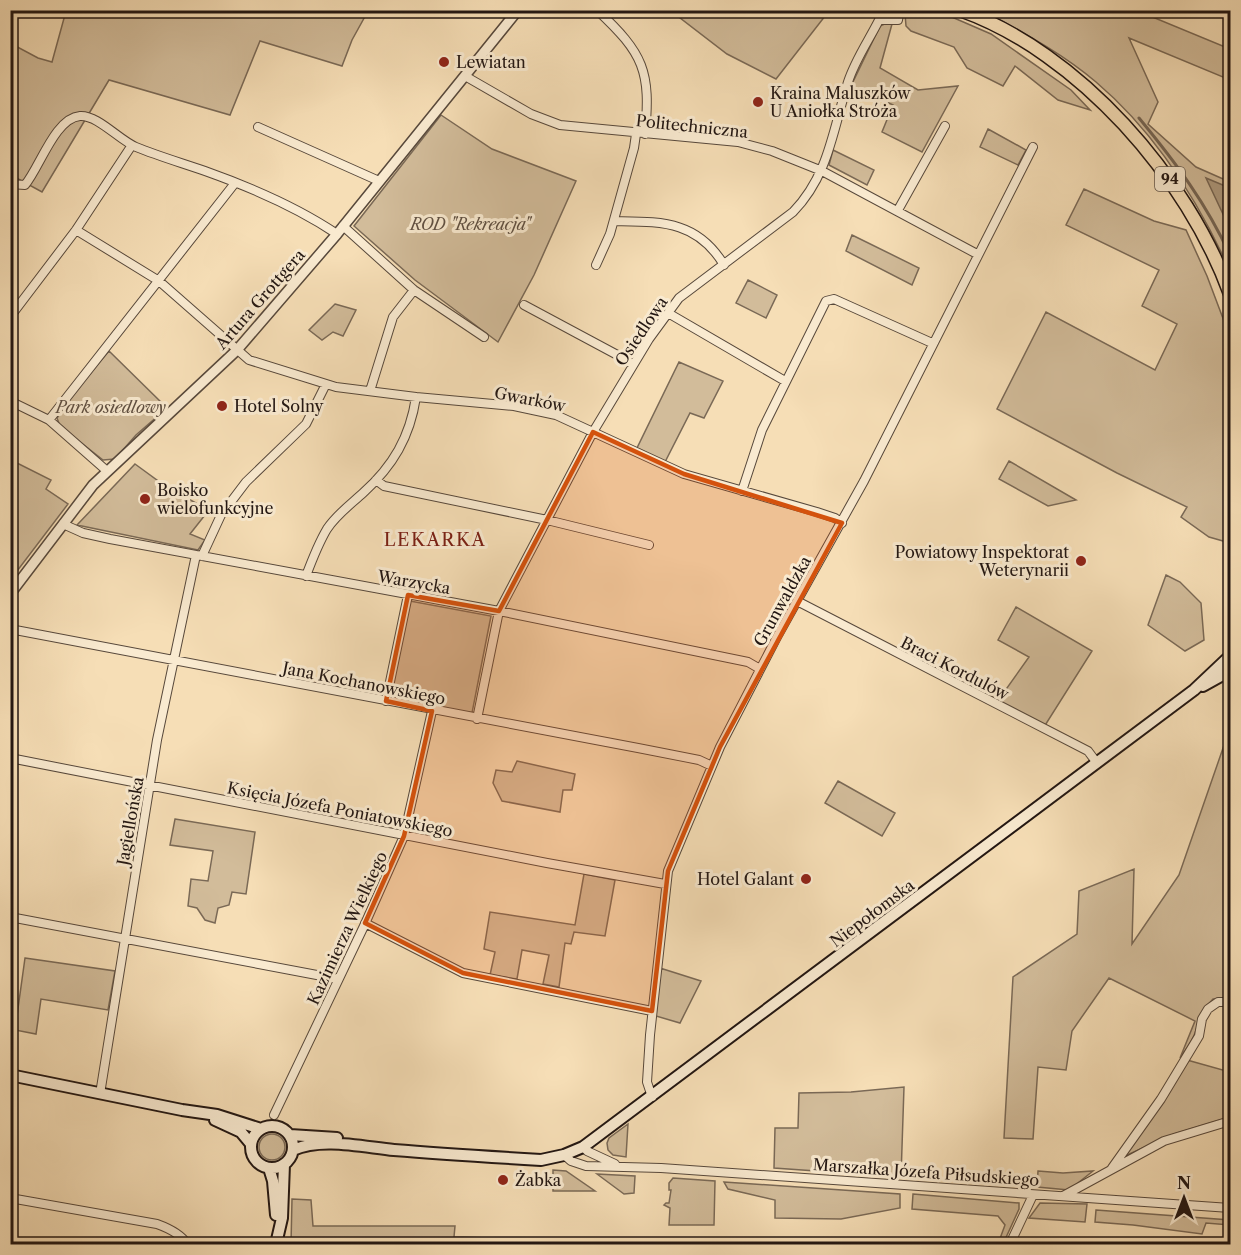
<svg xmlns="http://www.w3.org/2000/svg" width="1241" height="1255" font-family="'Libre Caslon Text',serif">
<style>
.green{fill:#d2bc9a;stroke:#7a6956;stroke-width:1.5}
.water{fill:#ae9a7e;stroke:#766553;stroke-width:1.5}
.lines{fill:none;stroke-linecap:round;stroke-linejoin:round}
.stream{stroke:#766553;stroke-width:3}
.minor-casing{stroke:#57483b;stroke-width:10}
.tertiary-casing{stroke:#57483b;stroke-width:12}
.secondary-casing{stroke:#221612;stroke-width:14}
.primary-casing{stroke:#221612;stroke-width:15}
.minor{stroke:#f9ead0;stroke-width:8}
.tertiary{stroke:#f9ead0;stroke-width:9}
.secondary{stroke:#f9ead0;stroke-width:10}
.primary{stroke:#f6deb6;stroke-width:12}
.marked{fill:#d4520d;fill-opacity:0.2;stroke:#d4520d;stroke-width:4.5;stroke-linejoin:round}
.poi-dot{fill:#8f2418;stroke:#f9ead0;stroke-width:2}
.labels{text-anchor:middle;stroke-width:6;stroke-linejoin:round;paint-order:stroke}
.shield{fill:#f9ead0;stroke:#62564b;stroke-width:1.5}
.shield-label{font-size:15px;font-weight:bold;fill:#221612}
.poi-label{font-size:16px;fill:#221612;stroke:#f9ead0;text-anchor:start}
.street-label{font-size:16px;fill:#221612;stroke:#f9ead0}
.park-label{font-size:16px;font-style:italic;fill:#605042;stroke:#f9ead0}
.neighbourhood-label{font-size:18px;letter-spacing:1.5px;fill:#7a1f14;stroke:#f9ead0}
</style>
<rect width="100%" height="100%" fill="#f6deb6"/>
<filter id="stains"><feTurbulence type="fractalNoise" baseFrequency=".00333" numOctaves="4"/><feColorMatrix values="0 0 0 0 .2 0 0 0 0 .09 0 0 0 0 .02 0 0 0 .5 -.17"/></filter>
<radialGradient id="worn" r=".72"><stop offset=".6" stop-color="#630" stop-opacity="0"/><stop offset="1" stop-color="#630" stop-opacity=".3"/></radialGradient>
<path class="green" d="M66,11H368L352,40L342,66L260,41L230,115L109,80L42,192L11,175L10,43L38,58L52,62Z
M671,11H829L776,79L727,54Z
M908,11H938L991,34L1071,90L1090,110L1058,100L1015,66L1003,86L967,68L954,47L911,31L906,26L905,14Z
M984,11H1138L1230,49V80L1129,38L1158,102L1148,124L1196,167L1230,182V271C1198,200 1156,133 1096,82C1062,53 1022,32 984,11Z
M889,22L892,24L880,68L918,90L958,86L922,152L882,132L893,105L851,86L880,26Z
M441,115L492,149L576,181L534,275L498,342L415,280L354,226Z
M988,129L1026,150L1018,165L980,147Z
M833,150L874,170L867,185L829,165Z
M1084,189L1154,221L1186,230L1207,276L1230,337V543L1209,537L1181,517L1187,507L1117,473L997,409L1046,312L1155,370L1177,324L1142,306L1159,270L1066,225Z
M852,235L919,268L912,285L846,251Z
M748,280L777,295L766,318L736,303Z
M335,304L356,310L343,336L333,332L322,340L309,330Z
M109,351L167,408L136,435L115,459L103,460L60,426L57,418L71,396Z
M679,362L723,381L704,418L690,413L665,462L637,448Z
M11,460L51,480L46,489L68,504L11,579Z
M1009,461L1076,500L1048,506L999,479Z
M135,464L168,488L209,510L190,534L205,540L198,550L77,525Z
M1166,575L1180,582L1201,603L1204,640L1185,651L1148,625Z
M410,601L491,616L472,713L394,699L391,694Z
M1016,607L1092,651L1044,727L997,702L1029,657L998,640Z
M1230,728V998L1213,999C1202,1009 1200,1019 1195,1033C1192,1042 1185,1050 1180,1058L1195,1021L1109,978L1072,1031L1066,1070L1038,1067L1033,1139L1004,1138L1013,977L1077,934L1079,891L1134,869L1132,944L1179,875Z
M517,761L575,774L572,790H563L560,812L502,801L493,783L496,770L512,772Z
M838,781L895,813L882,836L825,803Z
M175,819L255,832L246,894L232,892L229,905L218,908L215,923L205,920L197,908L188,906L191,879L208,881L213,851L170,845Z
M584,874L615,880L605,936L574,932L571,944L565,943L559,987L543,984L549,955L522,950L517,979L490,975L495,952L484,949L490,912L575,925Z
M25,958L115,971L108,1010L41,999L36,1034L15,1030Z
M660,968L701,981L680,1023L656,1016Z
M1187,1060L1230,1072V1117L1174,1134L1125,1156Z
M904,1087L901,1177L774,1168L775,1128H798L799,1093L851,1092Z
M628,1124L626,1157L613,1155L608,1150L607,1143L609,1138Z
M259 1147a13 13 0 1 1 26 0a13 13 0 1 1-26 0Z
M553,1170L566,1171L595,1191H553Z
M1038,1171L1063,1173L1093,1171L1069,1190L1037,1187Z
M597,1174L635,1176L634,1193L624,1194Z
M673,1178L715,1181L714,1225H669L670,1208L664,1205L666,1203H669L671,1190H669V1183Z
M724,1182L900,1194V1208L841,1219L775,1218V1200L728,1189Z
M913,1194L1019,1203V1209L1003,1244H998L1005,1225L998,1216L912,1209Z
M292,1199L311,1200L313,1226H455L454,1237L630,1242V1244H291Z
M1040,1203L1087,1204L1085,1222L1029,1218Z
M1096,1210L1230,1220V1225L1206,1223L1202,1234L1133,1225L1095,1222Z"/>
<path class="water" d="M1206,178L1230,188V229Z"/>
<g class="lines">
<path class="stream" d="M1139,118C1176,163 1206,203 1230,255"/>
<g class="minor-casing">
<path id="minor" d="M597,10C644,54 651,71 645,134
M465,76L531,114L560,125L738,142L772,151L822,171L977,254
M258,127L379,181
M10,184L25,185C40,167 55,118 80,116C98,115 119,140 136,147C158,156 182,163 205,171C250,187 297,207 337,234
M898,210L945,126
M614,221C661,222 697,220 724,265
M343,226L414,290L484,337
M76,230L159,281L249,360L336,387L416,397L514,406L556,415L684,474L817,512L835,518L842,523
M596,265L610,234L634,148L636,134
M524,305L623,358L633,365
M668,313L785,381
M10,317L76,230L132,145
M370,391L393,317L414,290
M10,401L49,420L107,471
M49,420L235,183
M376,480L384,486L547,520L649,545
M742,491L762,430L826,301L834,299L932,343
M63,524L83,533L110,539L499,611L748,662L760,669
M202,556L221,515L246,482L306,424L326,384
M306,576C312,560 318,544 327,529C336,515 351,504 363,493C393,466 410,437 416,397
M797,601L1088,751L1097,763
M10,629L638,748L699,760L712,766
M386,701L408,595
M477,719L499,611L593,432L649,339L679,298L793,212C829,175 833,129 848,82C855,60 869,40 879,20H898L900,10
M10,758L547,863L665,884
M10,917L338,979
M365,923L463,973L652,1011
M100,1094L157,740L196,555
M652,1097L647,1082L650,1035L668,871L720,747L778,635L864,481L1033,147
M274,1115L364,926L404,836L432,711
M583,1147L587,1151L615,1164
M564,1155L571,1161L586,1166L661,1168L1230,1208
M1112,1168L1161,1099L1199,1036L1202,1019L1208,1009L1218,1002H1223
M1063,1196L1164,1141L1230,1121
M10,1198L157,1224C168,1228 181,1234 187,1244
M1010,1244L1033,1195"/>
</g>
<g class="tertiary-casing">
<path id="tertiary" d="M10,594L93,485L237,350L337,234L518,10"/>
</g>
<g class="secondary-casing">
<path id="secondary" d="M1203,686L1230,671
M10,1075L182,1110L217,1115L261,1129
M215,1120L241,1132L251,1144
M251 1147a21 21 0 1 1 42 0a21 21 0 1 1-42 0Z
M290,1135L337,1138
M293,1150C321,1137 363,1147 394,1150C443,1154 492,1157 541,1160L564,1155L583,1147L1194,690L1230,656
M269,1168L273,1181L276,1215
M276,1244L282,1218L284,1164"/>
</g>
<g class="primary-casing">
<path id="primary" d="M960,10C1079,52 1188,178 1230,294"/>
</g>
<use href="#minor" class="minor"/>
<use href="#tertiary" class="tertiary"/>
<use href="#secondary" class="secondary"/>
<use href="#primary" class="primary"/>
</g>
<path class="marked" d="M593,432L684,474L842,523L720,747L668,871L652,1011L463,973L365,923L404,836L432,711L386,701L408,595L499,611Z"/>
<g class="poi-dot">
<circle cx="444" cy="62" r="6"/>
<circle cx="758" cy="102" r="6"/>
<circle cx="222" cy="406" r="6"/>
<circle cx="145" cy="499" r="6"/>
<circle cx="1081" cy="561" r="6"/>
<circle cx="806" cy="879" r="6"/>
<circle cx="503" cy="1180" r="6"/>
</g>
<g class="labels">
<rect class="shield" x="1155" y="167" width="30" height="24" rx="4.5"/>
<g class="shield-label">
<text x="1170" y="184">94</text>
</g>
<g class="poi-label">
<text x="456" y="68">Lewiatan</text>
<text x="770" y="99">Kraina Maluszków<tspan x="770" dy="18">U Aniołka Stróża</tspan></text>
<text x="234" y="412">Hotel Solny</text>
<text x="157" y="496">Boisko<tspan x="157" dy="18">wielofunkcyjne</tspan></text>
<text x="1069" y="558" text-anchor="end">Powiatowy Inspektorat<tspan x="1069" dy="18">Weterynarii</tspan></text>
<text x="794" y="885" text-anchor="end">Hotel Galant</text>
<text x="515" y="1186">Żabka</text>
</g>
<g class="street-label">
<text transform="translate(692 126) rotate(6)" y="6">Politechniczna</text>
<text transform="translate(260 299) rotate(-49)" y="6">Artura Grottgera</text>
<text transform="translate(641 331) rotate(-56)" y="6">Osiedlowa</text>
<text transform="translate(530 399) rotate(11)" y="6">Gwarków</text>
<text transform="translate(414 582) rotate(10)" y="6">Warzycka</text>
<text transform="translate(782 601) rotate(-61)" y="6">Grunwaldzka</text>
<text transform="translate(955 668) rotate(27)" y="6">Braci Kordulów</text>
<text transform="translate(364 683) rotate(11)" y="6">Jana Kochanowskiego</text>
<text transform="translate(340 809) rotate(11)" y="6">Księcia Józefa Poniatowskiego</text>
<text transform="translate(130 821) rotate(-80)" y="6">Jagiellońska</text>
<text transform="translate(872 913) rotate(-37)" y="6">Niepołomska</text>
<text transform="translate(347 928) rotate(-65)" y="6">Kazimierza Wielkiego</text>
<text transform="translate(926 1172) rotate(4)" y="6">Marszałka Józefa Piłsudskiego</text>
</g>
<g class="park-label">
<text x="470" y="230">ROD "Rekreacja"</text>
<text x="111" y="413">Park osiedlowy</text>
</g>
<g class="neighbourhood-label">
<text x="435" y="546">LEKARKA</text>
</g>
</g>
<rect width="1241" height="1255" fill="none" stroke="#f6deb6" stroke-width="36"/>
<rect x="12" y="12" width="1217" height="1231" fill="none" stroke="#221612" stroke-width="3"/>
<rect x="18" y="18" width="1205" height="1219" fill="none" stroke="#221612" stroke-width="1.5"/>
<g transform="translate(1184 1198)" stroke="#f9ead0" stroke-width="4.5" paint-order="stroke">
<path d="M0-4.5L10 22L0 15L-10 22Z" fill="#221612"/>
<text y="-9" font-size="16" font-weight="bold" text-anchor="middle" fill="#221612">N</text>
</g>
<rect width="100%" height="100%" filter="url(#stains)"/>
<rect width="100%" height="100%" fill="url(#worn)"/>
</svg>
